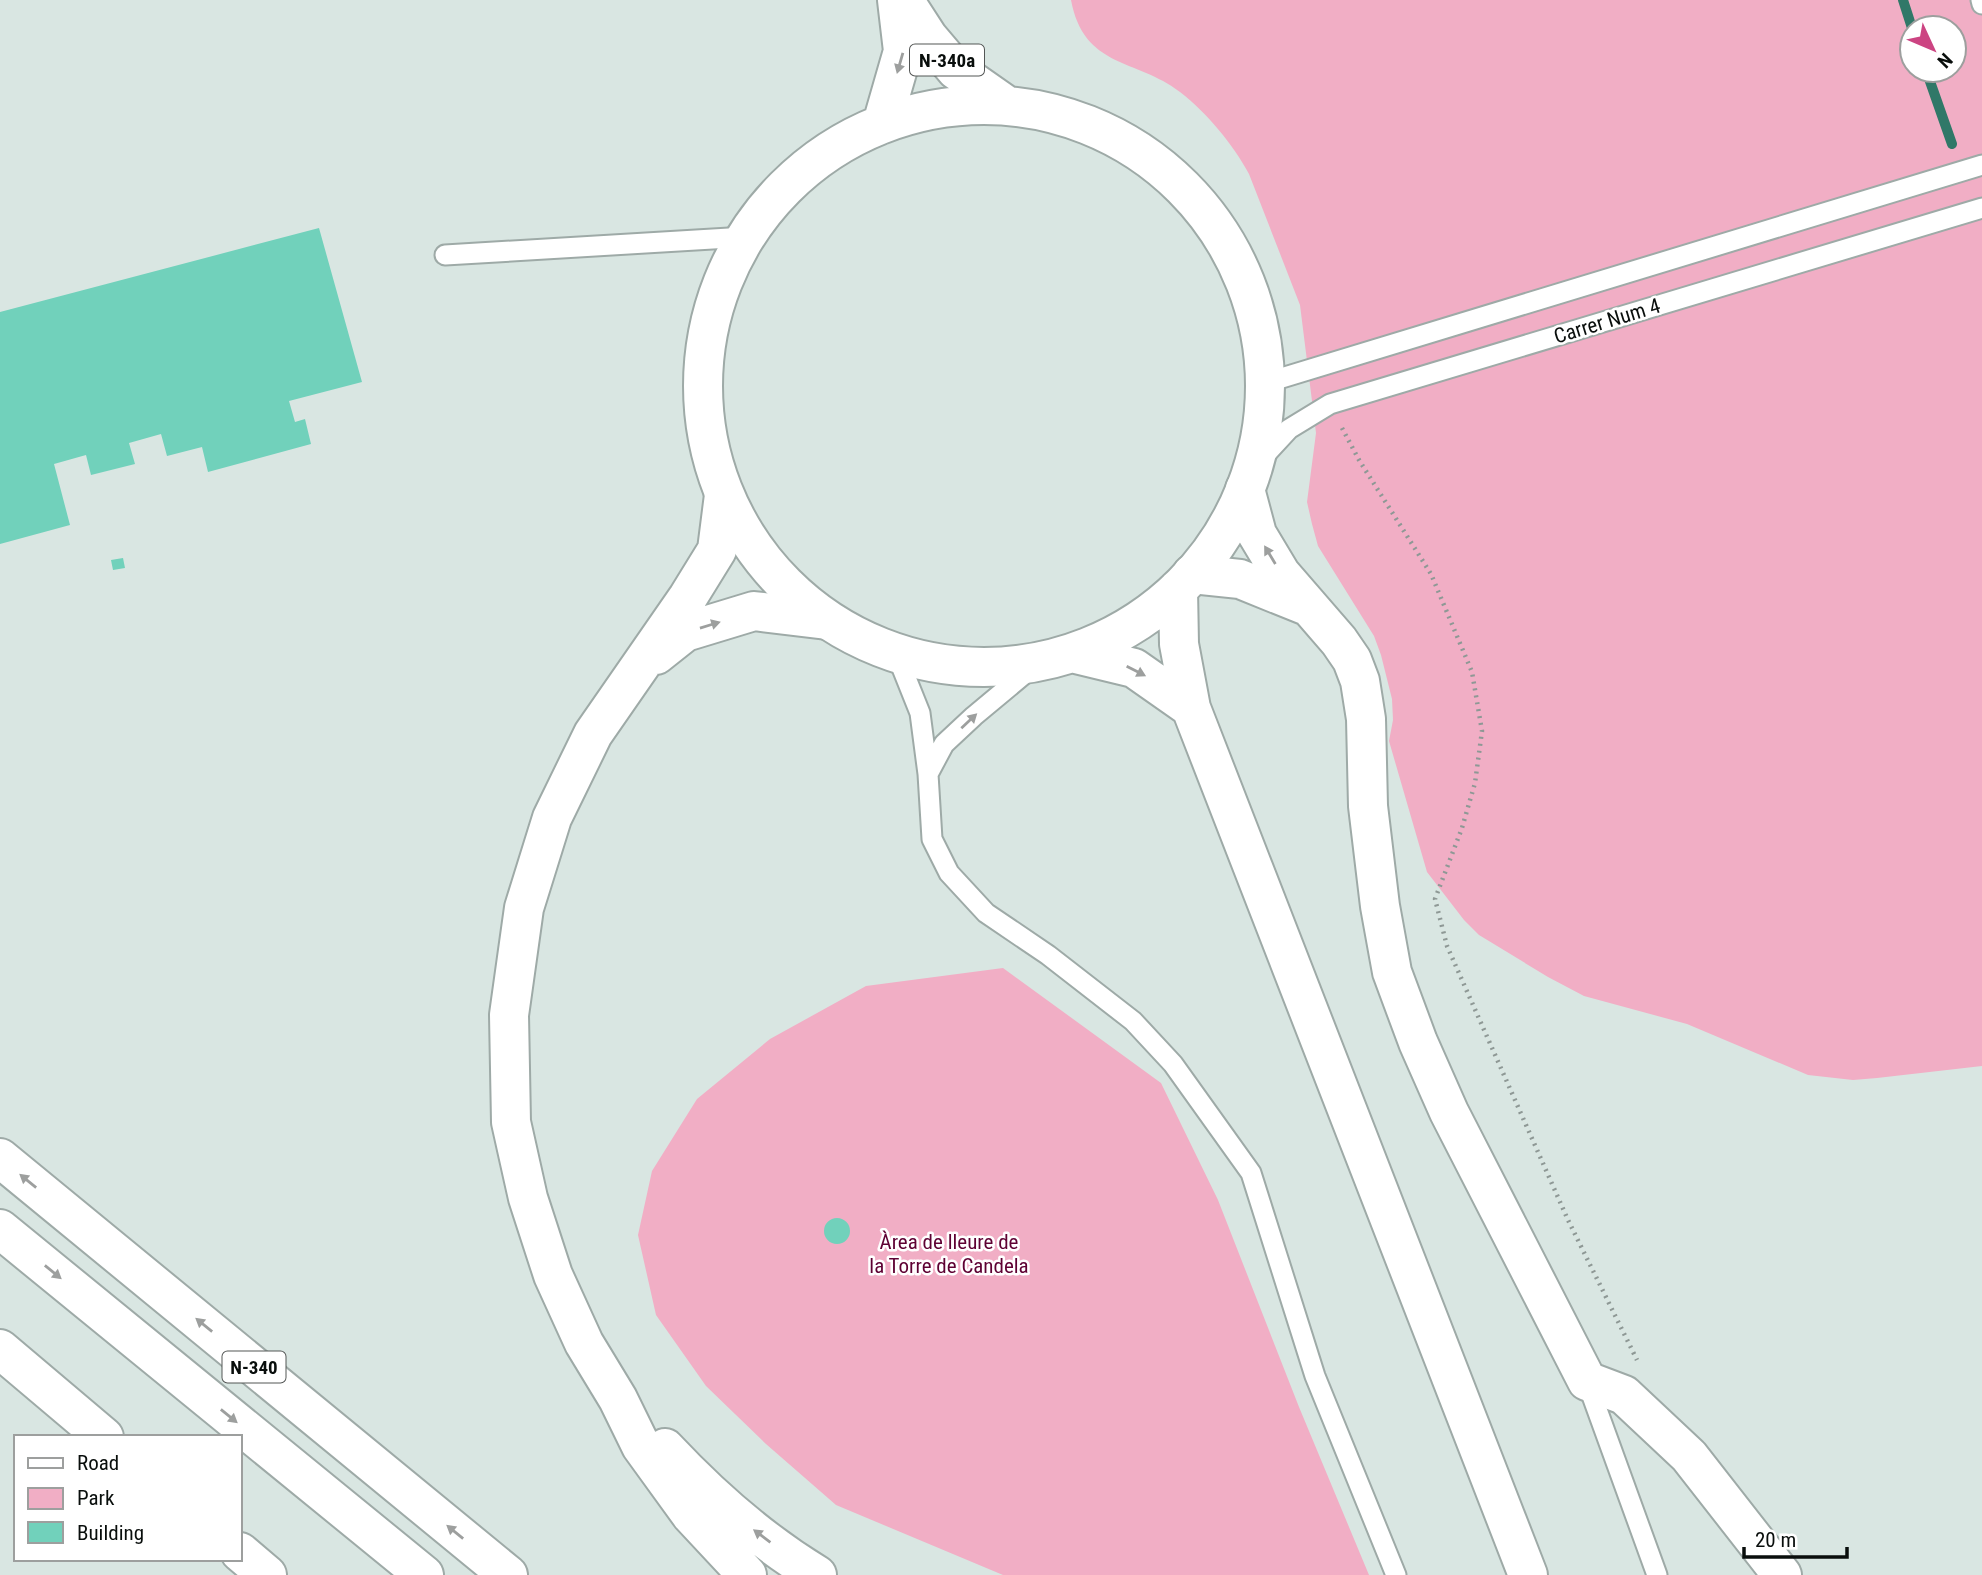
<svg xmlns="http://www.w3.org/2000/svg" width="1982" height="1575" font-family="'Roboto Condensed',sans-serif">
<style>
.green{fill:#f1aec5;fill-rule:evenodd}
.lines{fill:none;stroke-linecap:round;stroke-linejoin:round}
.stream{stroke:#307868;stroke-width:10}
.building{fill:#71d1bb}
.service-casing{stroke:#9eaaa7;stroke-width:23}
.minor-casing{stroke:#9eaaa7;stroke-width:42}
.primary-casing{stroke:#9eaaa7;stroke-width:42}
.trunk-casing{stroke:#9eaaa7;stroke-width:42}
.motorway-casing{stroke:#9eaaa7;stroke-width:42}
.path{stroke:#8e9895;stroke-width:4.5;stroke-dasharray:2 5;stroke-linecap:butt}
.service{stroke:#fff;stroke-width:19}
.minor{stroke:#fff;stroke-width:38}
.primary{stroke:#fff;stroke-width:38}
.trunk{stroke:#fff;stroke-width:38}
.motorway{stroke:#fff;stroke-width:38}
.oneway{fill:#9d9f9e}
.labels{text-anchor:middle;stroke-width:5;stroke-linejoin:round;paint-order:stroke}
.shield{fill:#fff;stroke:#535655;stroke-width:2}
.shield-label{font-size:19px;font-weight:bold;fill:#090e0c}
.street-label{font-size:21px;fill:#090e0c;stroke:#fff}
.park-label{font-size:21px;fill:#5e0133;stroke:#fff}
</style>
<rect width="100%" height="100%" fill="#d9e6e2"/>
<path class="green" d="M1071,0H1982V1066L1877,1078L1853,1080L1808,1075L1687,1024L1584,996L1548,977L1479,935L1464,920L1427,872L1389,741L1393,720L1392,699L1381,655L1374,636L1318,546L1312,524L1307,502L1316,433L1300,305L1249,174C1233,144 1207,113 1180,92C1136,58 1084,69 1071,0ZM1912,28H1954V70H1912Z
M1003,968L1161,1083L1218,1200L1299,1407L1369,1575H1003L836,1505L766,1444L706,1386L656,1315L638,1235L652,1171L697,1099L770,1039L866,986Z"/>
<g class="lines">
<path class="stream" d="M1903,0L1912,28
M1926,70L1952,144"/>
</g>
<path class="building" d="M319,228L362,382L289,401L295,422L305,419L311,444L208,472L202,447L167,456L161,434L129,443L135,464L91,475L86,455L54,464L70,525L0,544V312Z
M123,558L125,568L113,570L111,560Z
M824 1231a13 13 0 1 1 26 0a13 13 0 1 1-26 0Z"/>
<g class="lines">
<g class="service-casing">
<path id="service" d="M1981,0L1982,4
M445,255L746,237
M1265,383L1982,165
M1252,469L1289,429L1330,404L1982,208
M896,653L920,713L928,774L932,839L949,873L986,913L1048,955L1133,1021L1173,1064L1251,1173L1315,1376L1396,1575
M928,774L944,744L974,716L1040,661
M1587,1382L1657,1575"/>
</g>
<g class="minor-casing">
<path id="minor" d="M1245,489L1257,534L1281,574L1339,641L1352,660L1360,681L1366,719L1368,806L1380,906L1392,972L1418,1042L1449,1112L1587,1381L1624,1395L1689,1456L1782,1575
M1192,574L1240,579L1307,606
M0,1349L104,1437
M240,1552L267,1575"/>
</g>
<g class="primary-casing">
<path id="primary" d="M904,0L928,37L956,70L1006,105
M703 386a281 281 0 1 1 562 0a281 281 0 1 1-562 0Z
M882,124L903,51L897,0
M1178,589L1179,644L1191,708L1528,1575
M1072,653L1134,668L1191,708"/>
</g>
<g class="trunk-casing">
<path id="trunk" d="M0,1158L508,1575
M0,1229L424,1575"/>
</g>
<g class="motorway-casing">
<path id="motorway" d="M724,495L717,550L688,597L593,734L552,818L524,908L509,1015L511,1122L528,1198L553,1275L584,1343L618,1399L641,1446L691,1515L747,1575
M656,655L685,632L754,611L827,620
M665,1448C710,1496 761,1541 817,1575"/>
</g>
<path class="path" d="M1342,428L1359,460L1431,574L1472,672L1482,731L1475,783L1462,828L1435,899L1447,946L1568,1220L1637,1360"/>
<use href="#service" class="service"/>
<use href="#minor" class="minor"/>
<use href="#primary" class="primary"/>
<use href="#trunk" class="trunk"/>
<use href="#motorway" class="motorway"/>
</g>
<defs><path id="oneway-solid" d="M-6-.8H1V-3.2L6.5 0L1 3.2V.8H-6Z" transform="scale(1.75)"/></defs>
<g class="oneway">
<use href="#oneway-solid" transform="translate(900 63) rotate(106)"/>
<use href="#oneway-solid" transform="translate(1270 555) rotate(-121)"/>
<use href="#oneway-solid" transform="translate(710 625) rotate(-17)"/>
<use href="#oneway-solid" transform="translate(1136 671) rotate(27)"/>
<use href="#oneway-solid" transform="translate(969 721) rotate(-43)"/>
<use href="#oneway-solid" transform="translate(28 1181) rotate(-141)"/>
<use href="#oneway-solid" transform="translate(53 1272) rotate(39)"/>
<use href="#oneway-solid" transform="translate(204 1325) rotate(-141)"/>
<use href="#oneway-solid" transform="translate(229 1416) rotate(39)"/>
<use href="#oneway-solid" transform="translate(455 1532) rotate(-141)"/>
<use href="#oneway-solid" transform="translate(762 1536) rotate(-143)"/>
</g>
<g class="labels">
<g class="shield">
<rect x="910" y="44.5" width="74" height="31" rx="5"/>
<rect x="222.5" y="1351.5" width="63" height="31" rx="5"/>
</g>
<g class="shield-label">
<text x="947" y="67">N-340a</text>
<text x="254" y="1374">N-340</text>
</g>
<g class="street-label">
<text transform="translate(1607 321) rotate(-17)" y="7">Carrer Num 4</text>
</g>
<g class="park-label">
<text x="949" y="1249">Àrea de lleure de<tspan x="949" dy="24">la Torre de Candela</tspan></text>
</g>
</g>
<rect x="14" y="1435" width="228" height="126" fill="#ffffff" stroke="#9d9f9e" stroke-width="2"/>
<rect x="28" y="1458" width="35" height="10" fill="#ffffff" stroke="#9d9f9e" stroke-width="2"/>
<text x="77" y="1470" font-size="21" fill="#090e0c">Road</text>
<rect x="28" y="1488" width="35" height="21" fill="#f1aec5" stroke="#9d9f9e" stroke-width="2"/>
<text x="77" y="1505" font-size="21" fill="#090e0c">Park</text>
<rect x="28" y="1522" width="35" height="21" fill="#71d1bb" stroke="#9d9f9e" stroke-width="2"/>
<text x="77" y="1540" font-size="21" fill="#090e0c">Building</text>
<g transform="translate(1933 49) rotate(134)"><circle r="33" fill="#ffffff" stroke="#9d9f9e" stroke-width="2"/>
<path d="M0-5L12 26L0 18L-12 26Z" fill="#cc4482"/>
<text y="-10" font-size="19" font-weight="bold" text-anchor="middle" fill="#090e0c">N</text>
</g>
<path d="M1744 1547v10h103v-10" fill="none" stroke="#090e0c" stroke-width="3.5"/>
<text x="1755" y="1547" font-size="21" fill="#090e0c" stroke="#ffffff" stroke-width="5" paint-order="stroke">20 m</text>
</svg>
